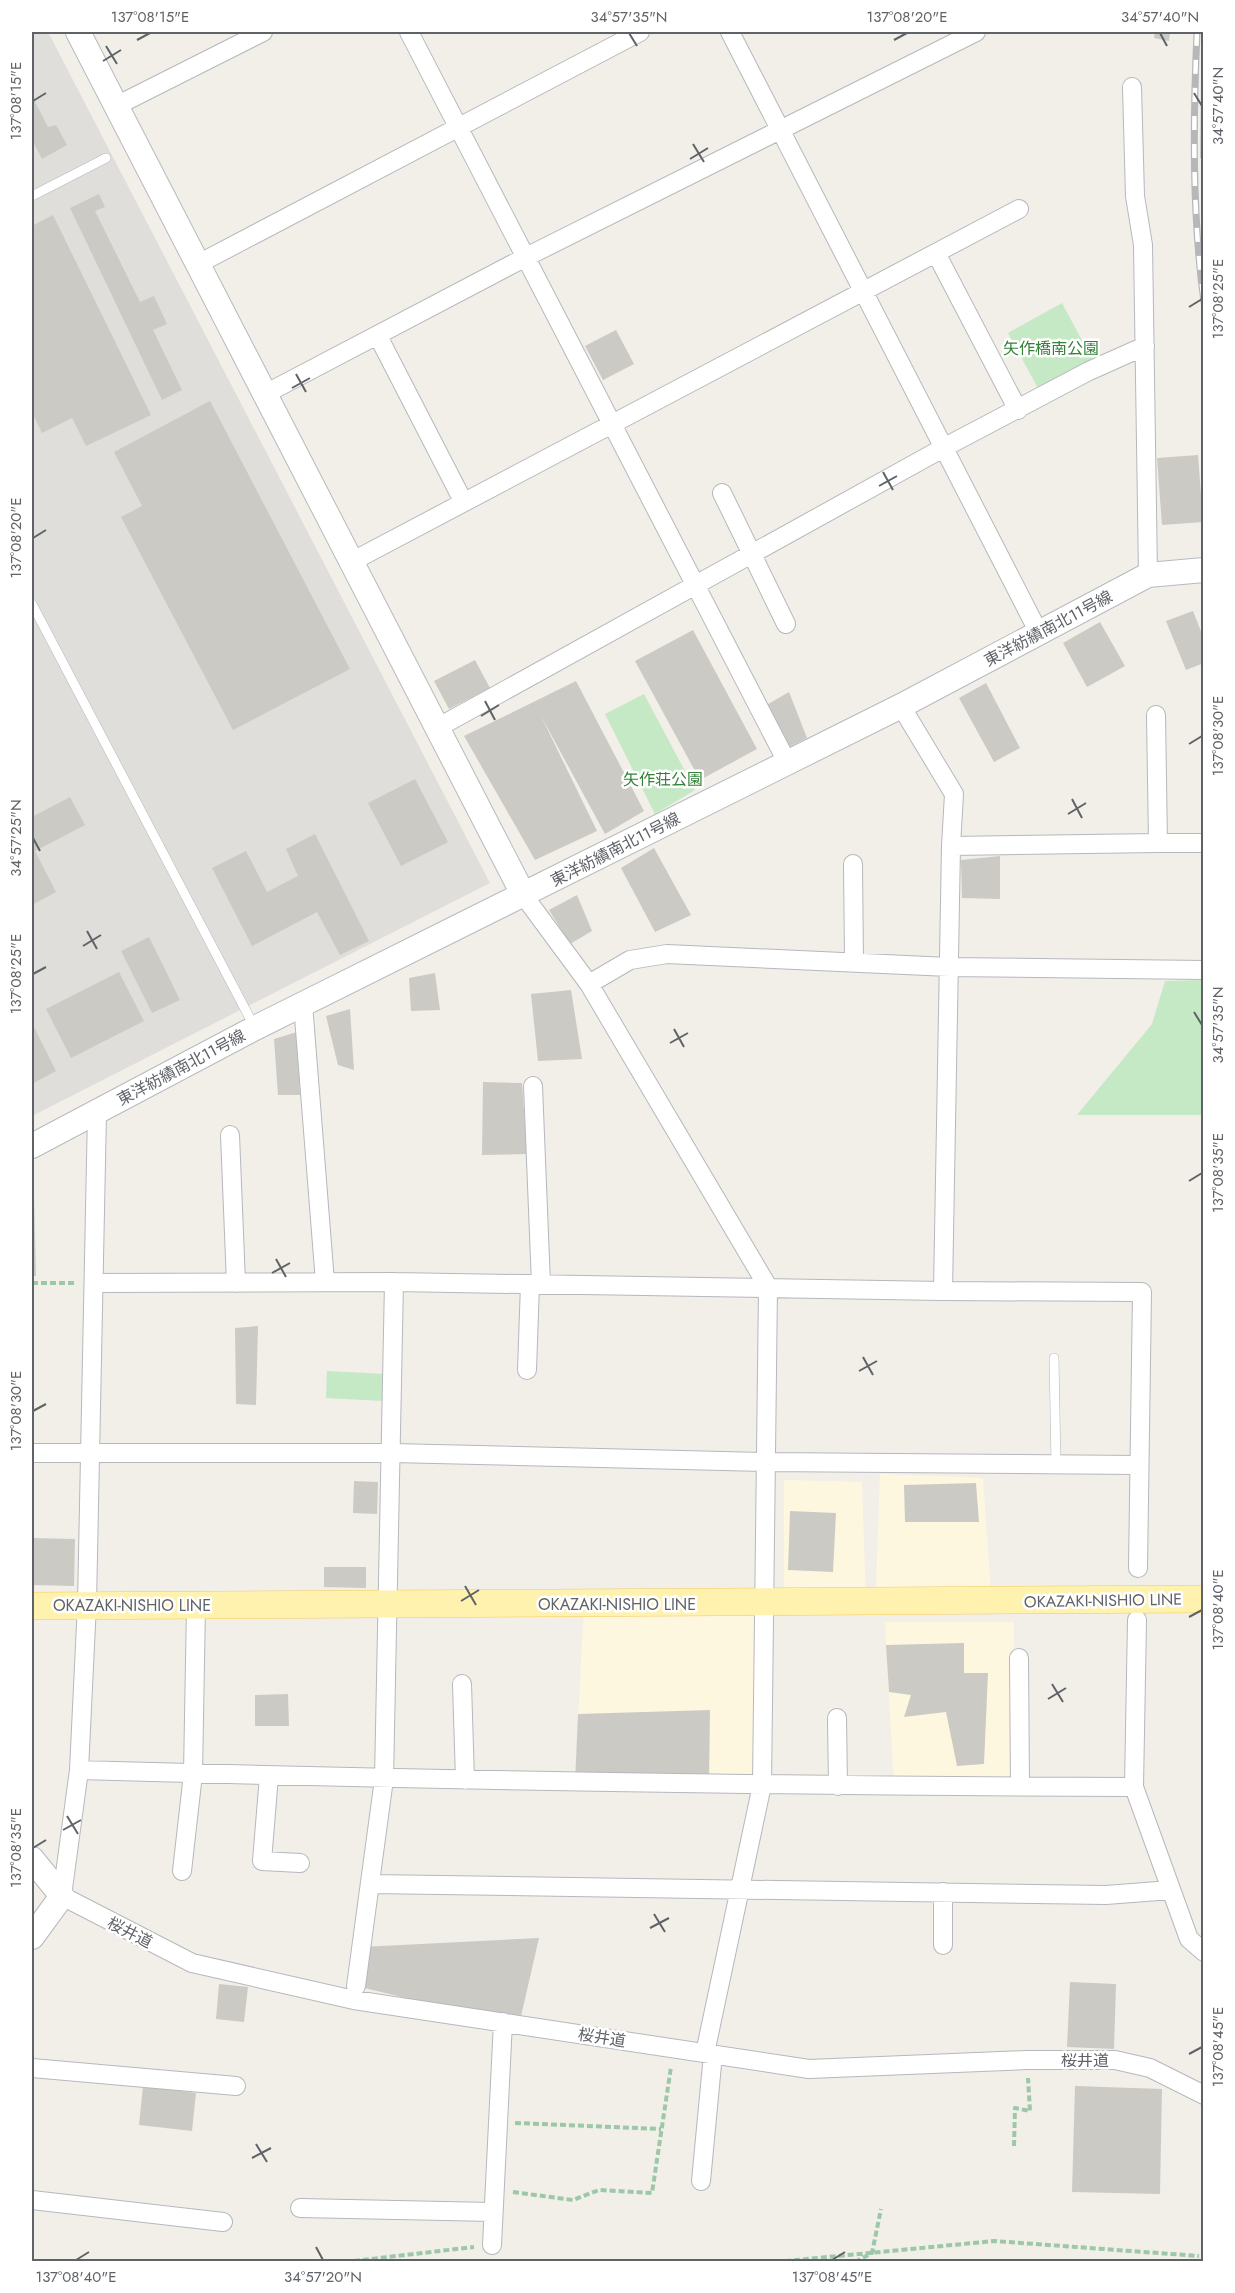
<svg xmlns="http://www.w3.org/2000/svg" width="1235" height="2293" font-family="Jost,'Noto Sans JP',sans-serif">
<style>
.commercial{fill:#fef7e0}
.industrial{fill:#e0deda}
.green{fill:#c5e8c5}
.building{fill:#cccac5}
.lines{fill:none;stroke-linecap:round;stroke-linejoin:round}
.lane-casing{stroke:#b5b8bc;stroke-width:10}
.street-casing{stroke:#b5b8bc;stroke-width:20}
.secondary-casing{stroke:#b6babf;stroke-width:26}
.primary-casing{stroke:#f2c960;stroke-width:28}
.path{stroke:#9cc7a9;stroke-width:4;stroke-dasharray:6 3;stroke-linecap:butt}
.lane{stroke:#fff;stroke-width:9}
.street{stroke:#fff;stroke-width:18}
.secondary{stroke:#fff;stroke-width:24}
.primary{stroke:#fff2af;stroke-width:27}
.rail-casing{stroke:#b6b7b8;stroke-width:7}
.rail{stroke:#fff;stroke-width:4.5;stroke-dasharray:14;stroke-linecap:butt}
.ticks{fill:none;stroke:#5f6368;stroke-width:2}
.labels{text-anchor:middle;stroke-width:5;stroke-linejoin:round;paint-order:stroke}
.park-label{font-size:16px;fill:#348238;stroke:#fff}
.street-label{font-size:16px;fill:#5f6368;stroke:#fff}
.neatline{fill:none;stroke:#5f6368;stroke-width:2}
.ticks-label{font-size:15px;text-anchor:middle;fill:#5f6368}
</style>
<rect width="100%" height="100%" fill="#f1efe8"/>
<path class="commercial" d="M880,1474L983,1478L991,1593L876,1590Z
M784,1480L862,1482L866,1603L784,1587Z
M764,1603L762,1785L575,1782L584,1604Z
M885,1622H1014L1012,1786H894Z"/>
<path class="industrial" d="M32,32H48L490,883L32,1116Z"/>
<path class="green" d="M1062,303L1093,361L1040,392L1008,333Z
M644,694L695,790L655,814L605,714Z
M1203,980V1115H1077L1152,1024L1165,981Z
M327,1371L385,1374L384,1401L326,1398Z"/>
<path class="building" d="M1155,32H1170L1169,41L1154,38Z
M1201,75L1204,158H1200Z
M32,96L48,127L56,125L67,145L42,159L32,140Z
M99,194L105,207L95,211L140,302L154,296L167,324L153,330L182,390L162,400L70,208Z
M53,215L151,415L86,446L72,418L42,433L32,412V226Z
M616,330L634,364L603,380L585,346Z
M210,401L350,669L233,730L121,517L142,506L114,452Z
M1198,455L1203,522L1162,525L1157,458Z
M1193,611L1204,639V663L1186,670L1166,621Z
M1100,622L1125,666L1087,687L1063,643Z
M693,630L757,749L700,780L635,661Z
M475,660L490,688L449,709L434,681Z
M576,681L644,811L605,834L541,716L597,831L535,860L464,736Z
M986,683L1020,748L994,762L959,698Z
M789,692L807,738L787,748L763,707Z
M415,779L448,842L401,866L368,803Z
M70,797L85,825L35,851L56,892L32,905V817Z
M315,834L369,941L340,955L317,912L252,946L212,868L246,851L267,892L298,876L286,849Z
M654,848L691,915L655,932L621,868Z
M1000,856V899L962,898L961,860Z
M577,895L592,931L570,944L549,910Z
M149,937L180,1000L152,1013L121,951Z
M119,972L144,1021L71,1058L46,1009Z
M435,973L440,1010L411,1011L409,978Z
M571,990L582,1059L538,1061L531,994Z
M350,1009L354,1070L338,1065L326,1016Z
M32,1023L56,1071L32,1084Z
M297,1032L300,1095H278L274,1039Z
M483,1082L522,1083L527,1154L482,1155Z
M32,1197H34L36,1276H32Z
M258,1326L256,1405L236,1404L235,1328Z
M354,1481L378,1482L377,1514L353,1513Z
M976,1483L979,1522H905L904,1485Z
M790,1511L836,1513L833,1572L788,1570Z
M32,1538L75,1539L74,1586L32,1585Z
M324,1567H366V1588L324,1587Z
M964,1643V1673H988L984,1764L957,1766L946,1712L904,1717L911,1695L889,1692L886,1645Z
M288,1694L289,1726H255V1695Z
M710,1710L709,1784L575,1782L578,1714Z
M539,1938L519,2025L356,1986L361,1947Z
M1070,1982L1116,1984L1114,2049L1067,2047Z
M219,1984L248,1987L244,2022L216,2019Z
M143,2086L196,2093L192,2131L139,2125Z
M1075,2086L1162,2089L1160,2194L1072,2192Z"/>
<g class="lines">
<g class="lane-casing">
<path id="lane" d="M32,196L106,158
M32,604L254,1026
M1054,1358L1056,1465"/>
</g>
<g class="street-casing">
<path id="street" d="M409,32L787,762
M730,32L1039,633
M1132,87L1135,196L1143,245L1148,575
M116,106L263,32
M936,253L1018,410
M198,264L640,32
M378,336L463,501
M265,394L526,257L976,32
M722,493L786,624
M351,562L1019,209
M901,706L954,794L951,846L943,1291
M437,728L945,447L1089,371L1145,346
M1158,843H1204
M951,846L1158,843L1156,715
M853,864L854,963
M524,896L589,984L768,1287L762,1785L705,2053
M589,984L630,960L667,954L949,967L1204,970
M303,1004L325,1282
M533,1086L541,1284
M97,1112L87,1604L79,1770L62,1896L192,1963L354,2000L809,2069L1027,2060H1115L1150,2068L1204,2095
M230,1135L236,1283
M94,1283L394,1282L943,1291L1142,1292L1138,1568
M527,1370L530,1284
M32,1453H392L766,1462L1139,1465
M1137,1620L1134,1787L1189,1939L1204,1952
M1019,1658L1020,1786
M462,1684L465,1780
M837,1718L838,1786
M79,1770C431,1780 782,1786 1134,1787
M269,1776L262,1861L300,1863
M182,1871L193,1774L196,1605
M370,1884L1106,1895L1171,1890
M943,1945V1892
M356,1986L384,1779L394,1282
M32,2068L236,2086
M701,2181L713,2054
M32,2200L223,2222
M300,2208L493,2212
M492,2245L503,2022"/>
</g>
<g class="secondary-casing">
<path id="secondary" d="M78,32L524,896
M32,1146L255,1028L901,706L1148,575L1204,570
M32,1859L62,1896L32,1937"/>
</g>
<g class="primary-casing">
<path id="primary" d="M32,1606L1204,1599"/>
</g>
<path class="path" d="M32,1283H76
M515,2123L661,2129
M1014,2146L1015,2108L1030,2111L1028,2078
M513,2192L573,2200L599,2190L652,2193L671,2067
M345,2262L474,2247
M776,2262L994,2241L1199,2256
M855,2262L872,2253L881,2209"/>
<use href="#lane" class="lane"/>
<use href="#street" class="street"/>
<use href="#secondary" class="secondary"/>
<use href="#primary" class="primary"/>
<g class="rail-casing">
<path id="rail" d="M1197,32C1193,121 1192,214 1204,302"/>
</g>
<use href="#rail" class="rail"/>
</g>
<path class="ticks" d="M629,33L637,46M1160,33L1167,46M137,40L150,33M894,40L907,33M106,46L117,64M103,61L121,50M1194,93L1202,106M33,101L46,93M693,144L704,162M690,159L708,148M1189,307L1202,299M296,374L306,392M292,388L310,378M883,472L893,490M879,486L897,476M33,538L46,530M485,701L495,720M481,716L499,705M1189,744L1202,736M1072,799L1082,818M1068,814L1086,803M33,838L40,851M87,931L97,949M83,946L101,935M33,974L46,967M1194,1012L1202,1025M674,1029L684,1047M670,1043L688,1033M1189,1181L1202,1173M276,1259L286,1277M272,1273L290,1263M863,1357L873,1375M859,1371L877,1361M33,1411L46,1404M465,1586L476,1605M461,1601L479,1590M1189,1617L1202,1610M1052,1684L1063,1702M1048,1699L1066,1688M67,1816L78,1834M63,1830L81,1820M33,1848L46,1840M654,1914L665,1932M650,1928L669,1918M1189,2054L1202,2047M256,2144L267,2162M252,2158L271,2148M316,2247L323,2260M76,2260L89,2252M832,2260L845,2252"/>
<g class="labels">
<g class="park-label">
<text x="1051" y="354">矢作橋南公園</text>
<text x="663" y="785">矢作荘公園</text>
</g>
<g class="street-label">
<text transform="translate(1048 628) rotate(-28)" y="6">東洋紡績南北11号線</text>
<text transform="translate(615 849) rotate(-27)" y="6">東洋紡績南北11号線</text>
<text transform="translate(181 1067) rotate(-28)" y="6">東洋紡績南北11号線</text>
<text transform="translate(1103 1600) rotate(-1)" y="6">OKAZAKI-NISHIO LINE</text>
<text x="617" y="1610">OKAZAKI-NISHIO LINE</text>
<text x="132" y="1611">OKAZAKI-NISHIO LINE</text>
<text transform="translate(130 1932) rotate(27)" y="6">桜井道</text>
<text transform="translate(602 2037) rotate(9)" y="6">桜井道</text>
<text x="1085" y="2066">桜井道</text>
</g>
</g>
<rect width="1235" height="2293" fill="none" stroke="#ffffff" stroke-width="66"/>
<rect x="33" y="33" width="1169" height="2227" class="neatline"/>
<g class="ticks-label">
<text x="150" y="22">137°08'15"E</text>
<text x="629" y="22">34°57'35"N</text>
<text x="907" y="22">137°08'20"E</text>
<text x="1160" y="22">34°57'40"N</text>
<text transform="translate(16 101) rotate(-90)" y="5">137°08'15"E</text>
<text transform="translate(1218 106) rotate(-90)" y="5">34°57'40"N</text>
<text transform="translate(1218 299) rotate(-90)" y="5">137°08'25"E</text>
<text transform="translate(16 538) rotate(-90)" y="5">137°08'20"E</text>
<text transform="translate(1218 736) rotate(-90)" y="5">137°08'30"E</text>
<text transform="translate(16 838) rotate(-90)" y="5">34°57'25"N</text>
<text transform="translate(16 974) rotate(-90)" y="5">137°08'25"E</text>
<text transform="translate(1218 1025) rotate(-90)" y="5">34°57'35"N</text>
<text transform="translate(1218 1173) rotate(-90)" y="5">137°08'35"E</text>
<text transform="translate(16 1411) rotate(-90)" y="5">137°08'30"E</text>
<text transform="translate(1218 1610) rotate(-90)" y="5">137°08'40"E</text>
<text transform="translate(16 1848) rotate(-90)" y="5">137°08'35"E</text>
<text transform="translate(1218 2047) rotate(-90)" y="5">137°08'45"E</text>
<text x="76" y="2282">137°08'40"E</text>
<text x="323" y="2282">34°57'20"N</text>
<text x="832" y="2282">137°08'45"E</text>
</g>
</svg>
